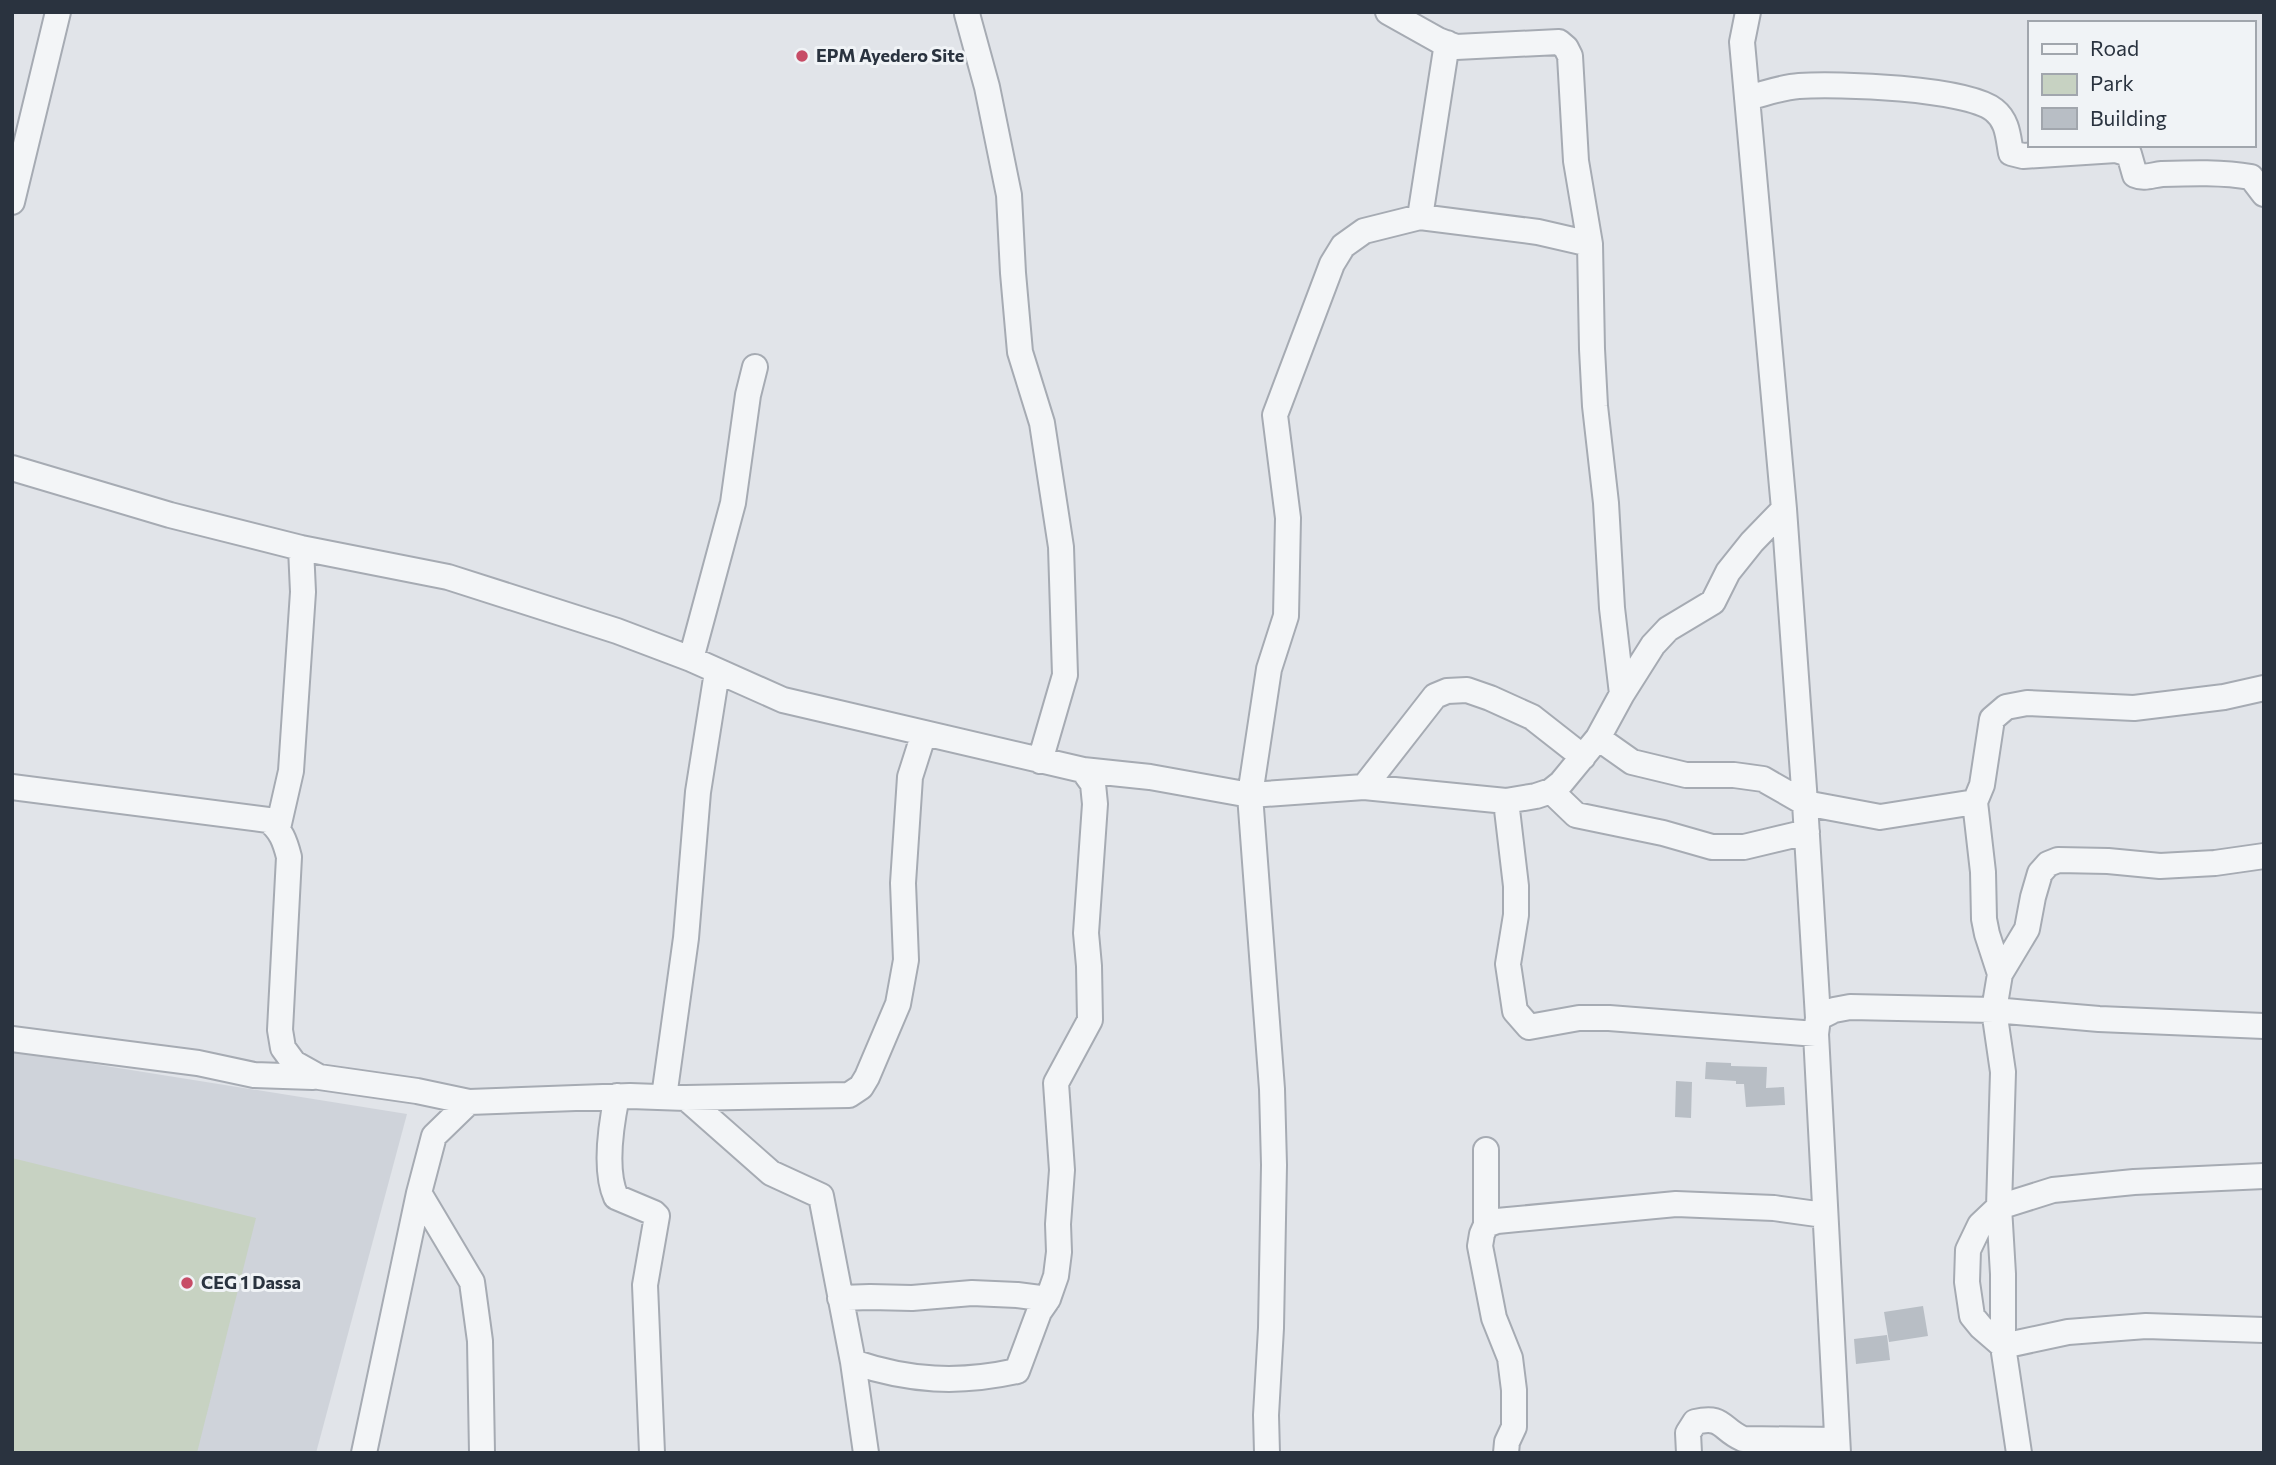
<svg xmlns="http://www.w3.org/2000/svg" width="2276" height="1465" font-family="Commissioner,sans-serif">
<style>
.built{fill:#cfd3da}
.green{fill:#c7d2c2}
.building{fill:#b8bec5}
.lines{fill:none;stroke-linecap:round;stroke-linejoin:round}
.minor-casing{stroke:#a6abb3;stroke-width:28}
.minor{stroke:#f3f5f7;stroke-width:24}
.poi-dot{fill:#c74c66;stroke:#f0f3f6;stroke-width:2.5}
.labels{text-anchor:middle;stroke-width:6;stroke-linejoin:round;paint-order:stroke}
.poi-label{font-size:18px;font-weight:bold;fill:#2a333f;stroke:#f0f3f6;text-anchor:start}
</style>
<rect width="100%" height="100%" fill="#e1e4e9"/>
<path class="built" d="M12,1051L407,1114L316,1453H12Z"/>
<path class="green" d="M12,1158L256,1218L197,1453H12Z"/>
<path class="building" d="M1706,1062L1731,1063V1066L1767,1067L1766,1088L1784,1087L1785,1105L1746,1107L1744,1084H1736V1081L1705,1079Z
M1676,1081L1692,1082L1691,1118L1675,1117Z
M1923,1306L1928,1336L1889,1342L1884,1312Z
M1887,1335L1890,1360L1856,1364L1854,1339Z"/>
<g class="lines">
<g class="minor-casing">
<path id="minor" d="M968,12L967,14L987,87L1009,195L1013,273L1020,352L1042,423L1061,547L1065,675L1040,761
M1388,12L1438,40L1456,47L1559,42L1566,48L1570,56L1576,161L1590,244L1592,349L1595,406L1606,503L1612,608L1622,694
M1747,98C1764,94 1782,87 1799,86C1837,83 1967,88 1994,110C2008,121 2008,137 2011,153L2023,156L2116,150L2129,154L2135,175C2144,179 2152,175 2162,174C2191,173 2223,172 2251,177L2264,194
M12,202L58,12
M1420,217L1447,43
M12,468L170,515L301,548L448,577L617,631L691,659L783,700L1083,770L1150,777L1250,795L1364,787L1506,801L1536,796L1551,791L1561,783L1598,738L1622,694L1653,645L1668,629L1713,602L1728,572L1752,542L1784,509
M691,659L733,503L748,395L755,367
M1598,738L1632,762L1686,775H1734L1763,779L1805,803L1784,509L1742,42L1748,12
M12,787L268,820C281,830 285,841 289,857L280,1030L283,1048L294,1063L319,1077L417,1091L469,1102L630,1096L686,1098L849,1095L861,1087L867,1077L898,1004L906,960L903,883L910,777L924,733
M1364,787L1435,696L1447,691L1467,690L1490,698L1532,717L1583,757
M1551,791L1576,815L1663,833L1712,847H1744L1807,832
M1506,801L1516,886V915L1508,964L1515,1011L1529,1027L1579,1018H1609L1816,1034
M278,828L291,771L303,592L301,548
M2000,974L1987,934L1984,919L1983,872L1975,802L1982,785L1992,719L2006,707L2027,703L2134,708L2224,697L2264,688
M1818,1018L1834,1010L1850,1007L1994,1010L2099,1019L2264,1026
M12,1039L198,1063L254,1075L313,1077
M617,1096C611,1125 604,1170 616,1197L654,1213L657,1216L645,1285L652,1453
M664,1097L686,938L698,792L717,672
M686,1098L771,1173L821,1196L853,1362L866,1453
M1486,1150V1225
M419,1193L472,1282L480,1341L482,1453
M840,1298L870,1297L912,1298L972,1293L1017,1295L1048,1299L1049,1296L1056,1276L1059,1252L1058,1224L1062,1170L1056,1083L1090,1020L1089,966L1086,933L1095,804L1093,784L1083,770
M2003,1346L1981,1327L1972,1316L1967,1282L1968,1250L1980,1225L1999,1207L2053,1190L2134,1182L2264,1176
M2003,1346L2068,1332L2146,1326L2264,1330
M853,1362C909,1381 959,1384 1017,1371L1039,1312L1048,1299
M364,1453L419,1193L434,1136L469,1102
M1267,1453L1266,1415L1271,1328L1274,1165L1272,1089L1250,795L1269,669L1286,616L1288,518L1275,415L1332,264L1343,246L1364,231L1420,217L1538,232L1590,244
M1506,1453L1507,1442L1514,1427V1390L1510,1358L1494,1318L1480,1246L1482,1234L1486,1225L1497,1221L1676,1204L1774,1208L1824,1215
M1689,1453L1688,1433L1695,1422C1724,1415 1720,1429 1743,1439L1837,1440
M1838,1453L1816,1034L1818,1018L1805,803L1880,817L1975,802
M2019,1453L2003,1346V1274L1999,1207L2003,1072L1994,1010L2000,974L2027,929L2033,897L2040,873L2048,864L2058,860L2108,861L2160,866L2215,863L2264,856"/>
</g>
<use href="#minor" class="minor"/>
</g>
<g class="poi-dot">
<circle cx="802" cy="56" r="7"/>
<circle cx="187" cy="1283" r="7"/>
</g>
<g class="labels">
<g class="poi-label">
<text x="816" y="62">EPM Ayedero Site</text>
<text x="201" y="1289">CEG 1 Dassa</text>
</g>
</g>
<rect width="2276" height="1465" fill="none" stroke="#2a333f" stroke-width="28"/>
<rect x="2028" y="21" width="228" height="126" fill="#f0f3f6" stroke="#a1a6ad" stroke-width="2"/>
<rect x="2042" y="44" width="35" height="10" fill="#f3f5f7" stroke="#a1a6ad" stroke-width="2"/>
<text x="2090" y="56" font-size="21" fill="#2a333f">Road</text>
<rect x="2042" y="74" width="35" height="21" fill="#c7d2c2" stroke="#a1a6ad" stroke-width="2"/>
<text x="2090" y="91" font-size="21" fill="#2a333f">Park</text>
<rect x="2042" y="108" width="35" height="21" fill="#b8bec5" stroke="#a1a6ad" stroke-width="2"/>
<text x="2090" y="126" font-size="21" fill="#2a333f">Building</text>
</svg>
